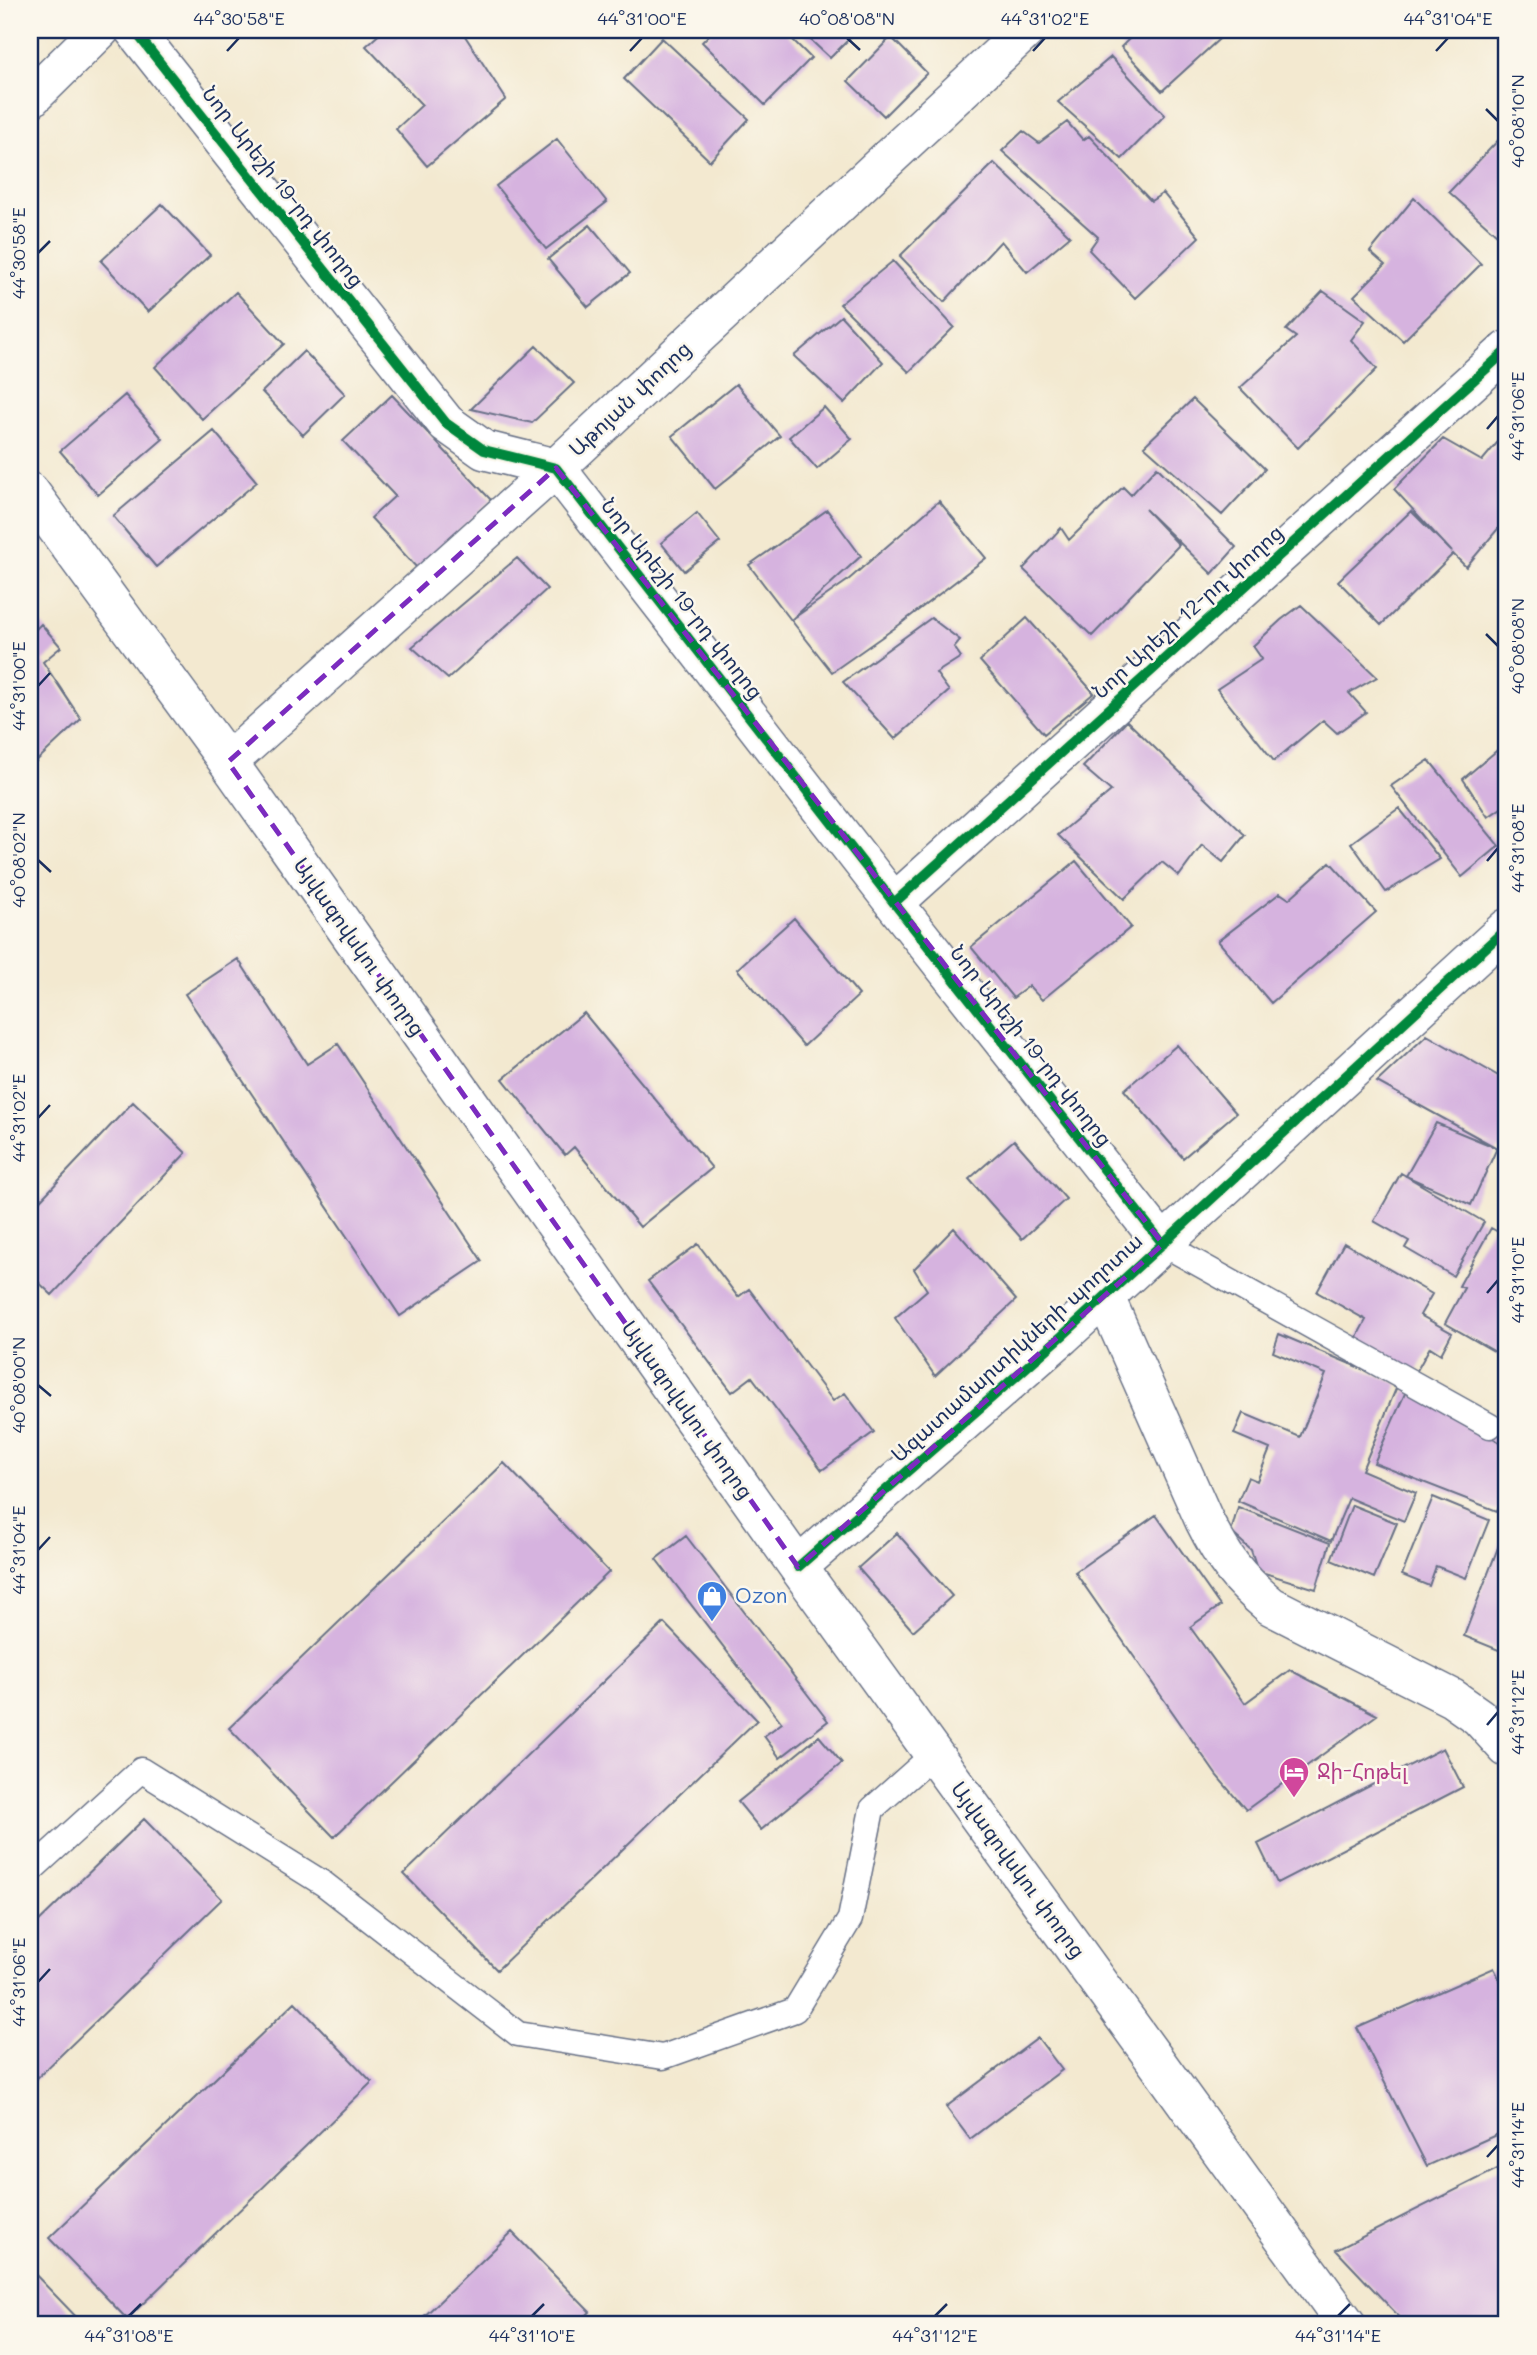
<svg xmlns="http://www.w3.org/2000/svg" width="1537" height="2355" font-family="Mali,'Noto Sans Armenian',sans-serif">
<style>
.building{fill:#d6b3df}
.lines{fill:none;stroke-linecap:round;stroke-linejoin:round}
.lane-casing{stroke:#677086;stroke-width:27}
.street-casing{stroke:#677086;stroke-width:41}
.secondary-casing{stroke:#677086;stroke-width:41}
.lane{stroke:#fff;stroke-width:24}
.street{stroke:#fff;stroke-width:38}
.secondary{stroke:#fff;stroke-width:38}
.cycleway-casing{stroke:#fbf7ec;stroke-width:15}
.cycleway{stroke:#00873e;stroke-width:10}
.marked{fill:none;stroke:#7b2cbf;stroke-width:5;stroke-dasharray:14 9;stroke-linejoin:round}
.ticks{fill:none;stroke:#1b2f5e;stroke-width:2.5}
.labels{text-anchor:middle;stroke-width:5;stroke-linejoin:round;paint-order:stroke}
.street-label{font-size:21px;fill:#1b2f5e;stroke:#fbf7ec}
.shop-label{font-size:21px;fill:#366cbe;stroke:#fbf7ec;text-anchor:start}
.hotel-label{font-size:21px;fill:#b23c85;stroke:#fbf7ec;text-anchor:start}
.neatline{fill:none;stroke:#1b2f5e;stroke-width:2.5}
.ticks-label{font-size:18px;text-anchor:middle;fill:#1b2f5e}
</style>
<rect width="100%" height="100%" fill="#fbf7ec"/>
<filter id="ink" filterUnits="userSpaceOnUse"><feTurbulence type="fractalNoise" baseFrequency=".0143" numOctaves="2"/><feDisplacementMap in="SourceGraphic" scale="14" xChannelSelector="R" yChannelSelector="G"/><feConvolveMatrix kernelMatrix="1 2 1 2 8 2 1 2 1" color-interpolation-filters="sRGB"/></filter>
<filter id="wash" filterUnits="userSpaceOnUse"><feTurbulence type="fractalNoise" baseFrequency=".00686" numOctaves="4" result="noise"/><feDisplacementMap in="SourceGraphic" scale="28" xChannelSelector="R" yChannelSelector="G"/><feGaussianBlur stdDeviation="1.57" result="paint"/><feColorMatrix in="noise" values="0 0 0 0 0 0 0 0 0 0 0 0 0 0 0 0 0 1.4 0 .05"/><feComposite in="paint" operator="in"/></filter>
<g filter="url(#wash)">
<rect width="100%" height="100%" fill="#f3e9d0"/>
<g id="blocks">
<path class="building" d="M384,30H472L465,36L506,99L427,166L396,129L422,105L366,46Z
M714,30H783L811,58L765,105L702,42Z
M800,30H858L830,58Z
M1138,30H1229L1162,91L1121,47Z
M891,37L927,73L884,116L848,81Z
M662,38L749,119L710,161L624,79Z
M1111,57L1165,115L1122,159L1058,102Z
M1067,122L1083,140L1089,136L1151,201L1163,193L1199,237L1135,298L1089,250L1098,237L1002,151L1023,131L1039,143Z
M1507,131V244L1449,192Z
M557,139L607,202L546,249L496,186Z
M994,163L1070,236L1027,272L1001,241L944,302L900,256Z
M1414,198L1481,264L1403,341L1354,296L1385,265L1370,252Z
M162,204L210,255L148,312L101,261Z
M590,225L630,273L588,307L548,259Z
M893,261L954,327L909,372L840,304Z
M1323,291L1365,321L1351,340L1377,369L1298,448L1240,388L1296,337L1286,330Z
M236,292L284,344L202,419L155,367Z
M841,316L883,362L844,403L794,356Z
M536,346L574,383L532,423L471,409Z
M304,351L345,394L303,435L262,392Z
M736,384L780,436L715,489L672,436Z
M125,395L163,439L98,495L60,451Z
M392,395L491,500L418,569L371,518L395,496L343,441Z
M1193,399L1265,469L1222,515L1144,446Z
M824,407L852,439L817,469L789,437Z
M214,431L257,482L156,567L113,516Z
M1507,431V518L1466,567L1453,554L1381,625L1338,581L1411,511L1452,552L1394,489L1443,439L1482,461Z
M1157,467L1236,547L1212,574L1145,509L1179,545L1092,636L1023,569L1061,528L1069,540L1123,487L1131,495Z
M939,501L986,558L899,625L832,672L791,620L749,565L827,510L861,556L791,620L847,581Z
M697,513L720,542L684,571L661,543Z
M517,558L547,589L448,679L412,647Z
M1301,605L1377,677L1349,693L1366,712L1337,733L1323,720L1274,761L1217,689L1262,659L1253,646L1281,620Z
M931,618L960,640L954,647L961,657L936,673L949,691L895,739L843,682Z
M1027,618L1094,693L1044,734L980,661Z
M41,624L61,647L43,662L81,719L30,767V635Z
M1127,721L1245,835L1223,862L1202,845L1179,876L1162,862L1124,899L1058,835L1111,791L1083,767Z
M1507,742V804L1488,817L1463,779Z
M1429,760L1499,846L1462,877L1391,786Z
M1399,808L1440,859L1386,892L1351,843Z
M1076,861L1131,927L1042,1000L1029,986L1013,998L971,947Z
M1330,862L1376,912L1271,1003L1218,941L1280,893L1289,899Z
M794,918L859,995L804,1046L737,969Z
M238,959L307,1064L338,1044L482,1261L400,1316L185,994Z
M584,1013L712,1168L640,1227L574,1147L565,1155L503,1079Z
M1427,1035L1507,1081V1154L1497,1148L1471,1205L1406,1176L1436,1123L1497,1148L1377,1082Z
M1177,1045L1236,1113L1183,1158L1124,1090Z
M133,1102L186,1153L52,1295L30,1274V1211Z
M1014,1140L1066,1199L1022,1239L969,1179Z
M1401,1173L1484,1222L1453,1276L1405,1248L1409,1241L1374,1221Z
M954,1228L1016,1300L935,1376L895,1318L927,1290L914,1269Z
M1491,1228L1507,1237V1339L1499,1354L1445,1323L1464,1288L1459,1286Z
M1344,1243L1432,1294L1420,1315L1452,1333L1441,1354L1430,1347L1414,1376L1354,1342L1366,1320L1317,1292Z
M698,1244L738,1297L749,1289L833,1401L845,1393L874,1432L822,1470L752,1377L732,1392L648,1281Z
M1279,1334L1398,1384L1362,1470L1416,1493L1404,1521L1349,1498L1331,1541L1238,1501L1248,1477L1257,1481L1270,1449L1234,1434L1243,1413L1300,1437L1326,1374L1273,1352Z
M1406,1391L1468,1422L1507,1447V1489L1497,1511L1374,1463Z
M504,1463L609,1572L334,1837L229,1728Z
M1433,1497L1489,1520L1466,1578L1436,1566L1429,1586L1402,1575Z
M1352,1505L1397,1523L1374,1578L1331,1560Z
M1238,1507L1330,1543L1316,1589L1258,1571L1251,1550L1231,1532Z
M1156,1515L1220,1606L1190,1627L1245,1703L1290,1670L1377,1715L1246,1810L1217,1776L1075,1572Z
M1504,1532L1507,1534V1635L1501,1651L1464,1636Z
M897,1533L952,1596L913,1631L858,1568Z
M686,1536L828,1721L780,1758L764,1736L782,1723L656,1559Z
M664,1623L757,1720L497,1970L404,1874Z
M819,1736L842,1763L761,1830L738,1802Z
M1443,1748L1463,1787L1277,1883L1258,1844Z
M144,1819L222,1899L30,2085V1930Z
M1494,1968L1507,1994V2130L1427,2166L1357,2028Z
M295,2002L372,2082L127,2319L49,2238Z
M1038,2038L1062,2070L970,2139L946,2107Z
M1507,2164V2325H1407L1336,2250Z
M512,2232L590,2312L576,2325H415Z
M30,2269L84,2325H30Z"/>
</g>
</g>
<g filter="url(#ink)">
<use href="#blocks" fill-opacity="0" stroke="#677086" stroke-width="2"/>
<g class="lines">
<g class="lane-casing">
<path id="lane" d="M1163,1244L1490,1426
M30,1871L141,1770L324,1884L518,2034L663,2057L795,2010L850,1919L872,1809L934,1754"/>
</g>
<g class="street-casing">
<path id="street" d="M134,30L446,423L484,450L556,468L894,903L1163,1244
M30,99L100,30
M894,903L1507,350
M1105,1297L1204,1520C1223,1558 1237,1578 1271,1606L1452,1698L1479,1717L1507,1748"/>
</g>
<g class="secondary-casing">
<path id="secondary" d="M30,492L228,762L798,1567L1347,2325
M228,762L556,468L1026,30
M798,1567L1062,1336L1507,928"/>
</g>
<use href="#lane" class="lane"/>
<use href="#street" class="street"/>
<use href="#secondary" class="secondary"/>
<g class="cycleway-casing">
<path id="cycleway" d="M134,30L446,423L484,450L556,468L894,903L1163,1244
M894,903L1507,350
M798,1567L1062,1336L1507,928"/>
</g>
<use href="#cycleway" class="cycleway"/>
</g>
</g>
<path class="marked" d="M556,468L1163,1244L798,1567L228,762Z"/>
<path class="ticks" d="M847,38L860,50M227,51L239,38M630,51L642,38M1033,51L1045,38M1436,51L1448,38M1486,109L1498,121M38,253L50,241M1487,429L1498,416M1486,634L1498,646M38,686L50,673M38,860L51,872M1487,861L1498,848M38,1118L50,1105M1487,1293L1498,1280M38,1385L51,1396M38,1550L50,1537M1487,1725L1498,1712M38,1982L50,1969M1487,2157L1498,2145M129,2316L141,2304M532,2316L544,2304M935,2316L947,2304M1338,2316L1350,2304"/>
<defs>
<g id="shop-pin" transform="scale(1.575)"><path d="M0 17L-7.5 6A9.5 9.5 0 1 1 7.5 6Z" fill="#3f7fe0" stroke="#fbf7ec"/><path d="M-5-2.5h2.3a2.7 3.5 0 0 1 5.4 0H5L5.5 6h-11ZM-1.5-2.5h3a1.5 2.3 0 0 0-3 0Z" fill="#fff"/></g>
<g id="hotel-pin" transform="scale(1.575)"><path d="M0 17L-7.5 6A9.5 9.5 0 1 1 7.5 6Z" fill="#d1479c" stroke="#fbf7ec"/><path d="M-6-4.5h1.5V1H6V5H4.5V3h-9V5H-6ZM-4 0a1.8 1.8 0 1 1 3.6 0ZM.5 0V-2.5h3Q6-2.5 6 0Z" fill="#fff"/></g>
</defs>
<g fill-rule="evenodd">
<use href="#shop-pin" x="712" y="1596"/>
<use href="#hotel-pin" x="1294" y="1772"/>
</g>
<g class="labels">
<g class="street-label">
<text transform="translate(283 187) rotate(52)" y="7">Նոր Արեշի 19-րդ փողոց</text>
<text transform="translate(630 399) rotate(-43)" y="7">Աթոյան փողոց</text>
<text transform="translate(682 599) rotate(52)" y="7">Նոր Արեշի 19-րդ փողոց</text>
<text transform="translate(1188 612) rotate(-42)" y="7">Նոր Արեշի 12-րդ փողոց</text>
<text transform="translate(359 947) rotate(55)" y="7">Այվազովսկու փողոց</text>
<text transform="translate(1031 1046) rotate(52)" y="7">Նոր Արեշի 19-րդ փողոց</text>
<text transform="translate(1017 1348) rotate(-42)" y="7">Ազատամարտիկների պողոտա</text>
<text transform="translate(687 1410) rotate(55)" y="7">Այվազովսկու փողոց</text>
<text transform="translate(1018 1870) rotate(54)" y="7">Այվազովսկու փողոց</text>
</g>
<g class="shop-label">
<text x="735" y="1603">Ozon</text>
</g>
<g class="hotel-label">
<text x="1317" y="1779">Ջի-Հոթել</text>
</g>
</g>
<rect width="1537" height="2355" fill="none" stroke="#fbf7ec" stroke-width="77"/>
<rect x="38" y="38" width="1460" height="2278" class="neatline"/>
<g class="ticks-label">
<text x="239" y="25">44°30'58"E</text>
<text x="642" y="25">44°31'00"E</text>
<text x="847" y="25">40°08'08"N</text>
<text x="1045" y="25">44°31'02"E</text>
<text x="1448" y="25">44°31'04"E</text>
<text transform="translate(1518 121) rotate(-90)" y="6">40°08'10"N</text>
<text transform="translate(19 253) rotate(-90)" y="6">44°30'58"E</text>
<text transform="translate(1518 416) rotate(-90)" y="6">44°31'06"E</text>
<text transform="translate(1518 646) rotate(-90)" y="6">40°08'08"N</text>
<text transform="translate(19 686) rotate(-90)" y="6">44°31'00"E</text>
<text transform="translate(1518 848) rotate(-90)" y="6">44°31'08"E</text>
<text transform="translate(19 860) rotate(-90)" y="6">40°08'02"N</text>
<text transform="translate(19 1118) rotate(-90)" y="6">44°31'02"E</text>
<text transform="translate(1518 1280) rotate(-90)" y="6">44°31'10"E</text>
<text transform="translate(19 1385) rotate(-90)" y="6">40°08'00"N</text>
<text transform="translate(19 1550) rotate(-90)" y="6">44°31'04"E</text>
<text transform="translate(1518 1712) rotate(-90)" y="6">44°31'12"E</text>
<text transform="translate(19 1982) rotate(-90)" y="6">44°31'06"E</text>
<text transform="translate(1518 2145) rotate(-90)" y="6">44°31'14"E</text>
<text x="129" y="2342">44°31'08"E</text>
<text x="532" y="2342">44°31'10"E</text>
<text x="935" y="2342">44°31'12"E</text>
<text x="1338" y="2342">44°31'14"E</text>
</g>
</svg>
